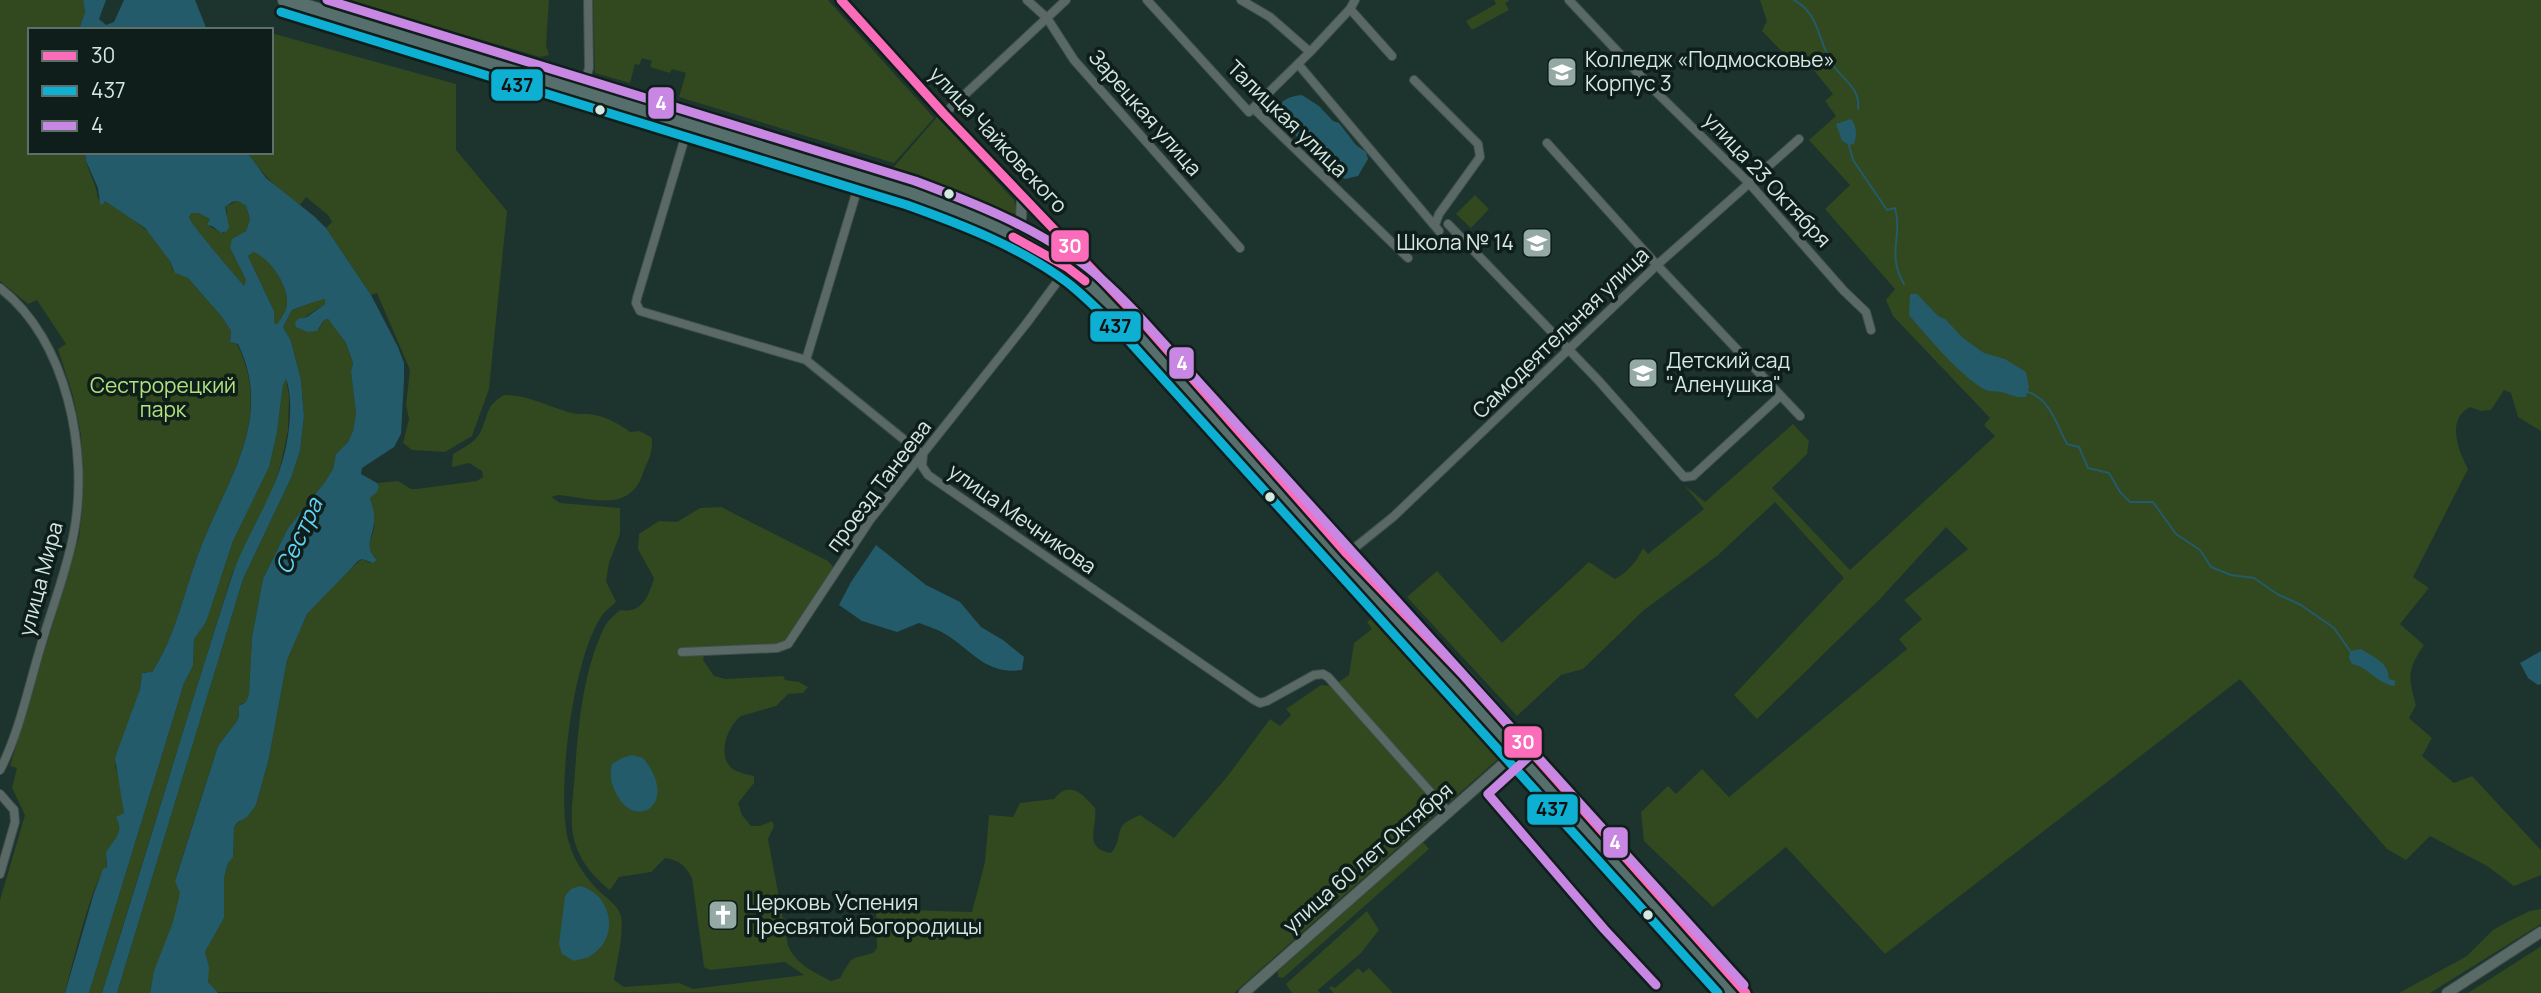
<svg xmlns="http://www.w3.org/2000/svg" width="2541" height="993" font-family="Manrope,sans-serif">
<style>
.green{fill:#32481e}
.water{fill:#235b6a;fill-rule:evenodd}
.lines{fill:none;stroke-linecap:round;stroke-linejoin:round}
.stream{stroke:#235b6a;stroke-width:2}
.street-casing{stroke:#3e4f4b;stroke-width:10}
.secondary-casing{stroke:#3e4f4b;stroke-width:12}
.highway-casing{stroke:#3e4f4b;stroke-width:16}
.street{stroke:#5a6965;stroke-width:8}
.secondary{stroke:#596a67;stroke-width:10}
.highway{stroke:#566f6d;stroke-width:14}
.bus-1-casing{stroke:#0f1e1a;stroke-width:14}
.bus-2-casing{stroke:#0f1e1a;stroke-width:14}
.bus-3-casing{stroke:#0f1e1a;stroke-width:14}
.bus-1{stroke:#fb6dba;stroke-width:9}
.bus-2{stroke:#0dafd3;stroke-width:9}
.bus-3{stroke:#c787e3;stroke-width:9}
.bus-dot{fill:#d4e9e2;stroke:#0f1e1a;stroke-width:2.5}
.labels{text-anchor:middle;stroke-width:7;stroke-linejoin:round;paint-order:stroke}
.poi-label{font-size:21px;fill:#d4e9e2;stroke:#0f1e1a;text-anchor:start}
.street-label{font-size:21px;fill:#d4e9e2;stroke:#0f1e1a}
.park-label{font-size:21px;fill:#b1e37e;stroke:#0f1e1a}
.water-label{font-size:23px;font-style:italic;fill:#64d4f6;stroke:#0f1e1a}
.line-badge{stroke:#0f1e1a;stroke-width:2.5}
.badge-label{font-size:19px;text-anchor:middle;font-weight:bold;fill:#fff}
.pale-badge-label{font-size:19px;text-anchor:middle;font-weight:bold;fill:#111}
</style>
<rect width="100%" height="100%" fill="#1d332e"/>
<path class="green" d="M0,0H83L85,12L79,30H30V152H85C85,169 97,182 98,199L105,201C131,218 164,237 173,270L188,278L222,317L231,331L230,342L237,344C275,420 225,482 199,552C184,591 176,636 152,672L150,674L144,672L141,678L140,689L115,766L121,783L124,813C116,819 120,828 119,837C112,847 103,853 107,867C93,876 71,971 65,993H0V900L25,815L12,788L17,768L10,766L79,537L82,512L83,484L81,435L73,396L58,349L66,344L37,300L28,304L0,281Z
M346,0H549L546,45L549,55L540,57Z
M593,0H828L934,118L894,163L679,97L686,73L672,69L670,73L650,67L652,61L642,58L639,65L635,64L630,83L595,73Z
M1494,0H1510L1505,3L1509,10L1472,30L1466,21L1496,4Z
M1760,0H2541V431L2518,417L2511,393L2504,390L2491,410L2481,411L2470,407C2446,420 2458,450 2468,469L2413,577L2429,588L2400,624L2424,645C2407,670 2408,677 2416,705L2409,718L2432,738L2422,756L2454,783L2472,776L2541,850V875L2514,886L2487,866L2430,836L2406,860L2387,849L2240,679L1885,954L1786,847L1713,907L1644,841L1641,812L1668,786L1676,794L1702,769L1729,797L1907,649L1899,639L1922,619L1904,600L1968,549L1946,527L1880,599L1757,719L1734,695L1844,578L1775,502L1717,556L1644,610L1583,669L1561,675L1517,716L1407,597L1437,571L1502,643L1589,562L1615,579C1628,572 1637,561 1643,548L1648,554L1704,509L1684,485L1705,502L1793,424L1809,441L1807,454L1772,488L1850,570L1995,436L1984,425L1990,418L1893,316L1886,300L1895,289L1825,209L1850,185L1809,140L1836,116L1825,101L1833,94L1808,63L1800,70L1762,31L1767,21Z
M271,33L456,84V150L507,211L489,389L472,436L445,452L412,450L403,443L409,419L406,405L410,370L377,293L371,295L326,228L332,222L328,215L306,197L300,205C278,190 262,174 247,152H271Z
M937,117L1014,200L1017,213L1005,215L949,188L892,169Z
M1475,195L1489,209L1471,228L1456,214Z
M238,201L246,206L250,219L246,231L236,237L230,248L246,280L244,286C236,276 190,225 189,217L192,213H198L210,219L208,225L221,233H224L227,213L226,206Z
M253,251C271,257 292,290 286,309C285,314 280,320 277,324L274,323V311L248,256Z
M323,298L325,299V304L302,319L319,329L324,320L328,319L346,343L353,363L351,372L356,413L353,431L348,442L336,454L333,469L325,482L288,528L263,579L252,637L249,694L246,702L241,704L237,721L218,746L175,880C176,884 179,887 180,891C184,910 152,968 150,993H117L243,579L291,478L300,451L304,416L301,380L291,341L283,327L292,310Z
M286,379L289,396L288,430L281,464L267,505L232,574L102,993H89L184,683L193,666L194,639L206,621L233,541L269,466L277,432L283,385Z
M504,395C528,395 546,406 568,412C577,415 587,413 595,415C607,417 621,425 630,432L640,431L652,438C652,459 648,458 642,476C628,513 590,498 559,495L551,497L560,503L620,508V534L609,563L606,581L616,602C612,606 607,609 604,613C573,651 555,797 569,843C574,860 584,875 596,888C604,897 618,904 621,916C624,936 617,960 614,980L624,987L679,983L693,989L804,975L785,962L710,970L704,967L692,878C685,865 679,860 665,858L651,872L619,877L610,890C598,881 585,867 579,853C568,831 572,807 574,784C578,732 581,678 603,630C607,621 613,616 620,610C642,614 649,596 654,578L638,549L639,534L659,521L677,522L700,508L721,507L828,561L834,568L791,637L783,645L705,652L703,660L714,676L725,679L783,676L785,680L799,682L808,687L803,693L788,694L776,706L741,716C729,725 719,749 728,764C733,772 745,774 754,776V783L738,803L742,815L751,826H760L772,821L774,826L768,839L788,946C797,965 814,972 831,981L840,978C854,955 847,960 873,953L877,948L876,909L972,912L985,862L989,815L1013,817L1020,803L1054,799C1069,780 1082,793 1095,808C1098,826 1082,848 1111,853C1126,836 1109,827 1140,815L1174,838L1227,777L1270,719L1280,726L1291,715L1286,709L1321,685L1333,686L1349,675L1354,643L1372,629L1367,622L1382,610L1497,740L1500,752L1498,759L1234,993L216,992L208,982L205,952L224,918V878L228,863L233,856L234,827L256,805L269,758L287,660L297,636L307,614L343,575L362,559L370,563L377,560C364,547 371,543 374,528C375,519 371,507 370,498L379,487L377,483L398,481L411,489H417L477,481L483,477L482,471L469,463L452,467L453,454C463,448 474,443 480,433C489,415 485,406 504,395Z
M1423,842L1429,849L1283,978L1278,977V971Z
M2541,909V924L2430,993H2399L2467,956L2493,930L2509,921L2530,911Z
M1367,911L1379,930L1361,953L1318,990L1320,993H1292L1286,984Z
M2541,946V993H2468L2537,949Z
M1358,968L1363,973L1369,968L1393,993H1334L1329,988L1332,986L1335,988Z"/>
<path class="water" d="M83,0H106L99,19L106,25L114,22L124,0H195L207,30H79L85,12Z
M1302,95L1319,106L1333,121L1339,123L1356,145L1366,152L1368,159L1358,176L1345,179C1336,175 1332,166 1325,160C1308,145 1289,133 1277,113C1279,100 1290,96 1302,95Z
M1851,119C1857,126 1857,136 1854,144L1849,145L1842,141L1836,124Z
M85,152H247L266,178L315,217L326,228L371,295L398,347L404,363V380L401,434L394,447L362,468L361,474L377,483L379,487L377,492L370,498C372,506 375,513 374,522C373,538 363,547 377,560L373,563L362,559L358,561L307,614L287,660L269,758L256,805L247,817L238,822L234,827L233,857L228,863L224,878V918L205,952L209,967L208,982L218,993H150L154,971L173,922L180,893L175,881L218,746L237,721L239,715V706L246,702L249,694L252,637L263,579L288,528L325,482L333,469L336,454L348,442L353,431L356,413L351,372L353,363L346,343L328,319L324,320L317,331L307,332L296,327L295,322L298,319L307,317L325,304V299C322,299 296,308 292,310L283,327L291,341L301,380L304,416L300,451L291,478L243,579L117,993H102C146,855 187,716 231,579C246,533 276,495 286,447C290,428 293,397 286,379L283,385L277,432L269,467L233,541L206,622L194,639L193,666L184,683L89,993H65L94,893L103,869L107,867L106,853C113,839 125,834 116,817L124,813L115,758L140,689L142,673L152,672C176,636 184,591 199,552C225,482 275,420 238,344L230,342L231,331L222,317L188,278L175,273L170,261L145,228L105,201L102,205L100,203L98,188L86,161ZM238,201L246,206L250,219L246,231L232,239L230,248L246,280L244,286C236,276 190,224 189,217L192,213H198L210,219L207,225L212,226L221,233L227,231L229,227L225,207L232,202ZM253,252C271,258 292,290 286,309C284,314 280,320 277,324L274,323V311L248,256Z
M1910,294H1917L1938,316L1945,319L1963,338L1984,353L2005,359L2026,372L2029,387L2026,397C2017,398 2014,396 2005,393C2000,391 1994,392 1989,391C1968,385 1924,333 1909,315Z
M876,545L926,585L960,602L981,627L1003,640L1024,657L1022,670C985,675 972,650 945,634C937,629 927,626 919,623L897,632L862,621L839,605L851,582Z
M2361,649C2374,658 2388,661 2389,679L2396,681L2394,686C2374,682 2369,667 2352,664L2349,658L2350,651Z
M2541,651V684L2538,685L2528,678L2520,663Z
M632,755L643,758C680,802 637,832 617,795C611,784 609,776 612,764L622,758Z
M580,886C612,894 621,938 590,956C586,959 579,959 574,961L562,954L559,944L565,896L571,889Z"/>
<g class="lines">
<path class="stream" d="M1794,0C1819,13 1818,40 1831,62C1840,78 1861,87 1858,109
M1849,145L1853,160L1887,210L1895,208C1903,237 1886,253 1904,284
M2028,392C2051,400 2056,424 2067,444L2079,447L2088,468L2109,473L2120,492L2130,502H2153L2176,534L2200,550L2211,567L2231,575L2254,578L2277,594L2301,605L2334,628L2350,651"/>
<g class="street-casing">
<path id="street" d="M1027,0L1047,18L1074,60L1240,248
M1147,0L1249,112L1253,108L1408,258
M1241,0L1270,17L1310,52
M1569,0L1651,87L1749,183L1844,291L1866,312L1871,330
M1350,9L1392,56
M1298,64L1439,231
M1414,80L1478,144L1480,157L1439,214L1435,225
M584,85L589,68L588,0
M1253,108L1310,52L1350,9L1355,0
M944,114L1066,0
M689,124L637,298L636,303L640,311L806,360L923,455L922,466L928,475L1254,700L1260,703L1267,701L1314,675L1323,674L1328,677L1449,813
M1547,143L1656,264L1800,416
M1448,224L1598,380L1684,477L1693,476L1780,396
M0,288C67,340 89,451 74,532C67,571 51,610 40,649C28,689 19,733 0,770
M806,360L861,177
M1347,554L1393,517L1657,265L1799,139
M682,652L777,648L788,644L870,520L1026,324L1069,266
M0,794L14,810L15,822L0,874"/>
</g>
<g class="secondary-casing">
<path id="secondary" d="M841,0L944,114L1086,265
M1013,237L1021,218L1022,197
M1244,993L1520,749
M2447,993L2541,932"/>
</g>
<g class="highway-casing">
<path id="highway" d="M285,0L911,193C965,212 1021,235 1068,268C1091,284 1110,304 1129,323L1735,993
M1052,248C1107,277 1148,327 1188,374
M1364,572L1464,676L1619,851"/>
</g>
<use href="#street" class="street"/>
<use href="#secondary" class="secondary"/>
<use href="#highway" class="highway"/>
<g class="bus-1-casing">
<path id="bus-1" d="M841,0L944,114L1147,327L1347,554L1464,676L1746,993
M1013,237L1067,267L1085,281"/>
</g>
<g class="bus-2-casing">
<path id="bus-2" d="M281,12L907,205C963,225 1020,247 1068,283C1087,298 1103,315 1120,331L1718,993"/>
</g>
<g class="bus-3-casing">
<path id="bus-3" d="M327,0L915,181C974,203 1033,226 1083,264C1103,279 1121,297 1138,315L1744,985
M1530,731L1537,741L1534,752L1488,794L1604,929L1656,985"/>
</g>
<use href="#bus-1" class="bus-1"/>
<use href="#bus-2" class="bus-2"/>
<use href="#bus-3" class="bus-3"/>
</g>
<defs>
<g id="university-square" transform="scale(1.575)"><rect x="-9" y="-9" width="18" height="18" rx="4" fill="#94a9a3" stroke="#0f1e1a"/><path d="M0-5L7-2L0 1L-7-2ZM-4 1L0 2.5L4 1V4Q0 6-4 4Z" fill="#fff"/></g>
<g id="school-square" transform="scale(1.575)"><rect x="-9" y="-9" width="18" height="18" rx="4" fill="#94a9a3" stroke="#0f1e1a"/><path d="M0-5L7-2L0 1L-7-2ZM-4 1L0 2.5L4 1V4Q0 6-4 4Z" fill="#fff"/></g>
<g id="church-square" transform="scale(1.575)"><rect x="-9" y="-9" width="18" height="18" rx="4" fill="#94a9a3" stroke="#0f1e1a"/><path d="M-1.2-6h2.4v3.5h3.3v2.4h-3.3V6h-2.4V-.1h-3.3v-2.4h3.3Z" fill="#fff"/></g>
</defs>
<g fill-rule="evenodd">
<use href="#university-square" x="1562" y="72"/>
<use href="#school-square" x="1537" y="243"/>
<use href="#school-square" x="1643" y="373"/>
<use href="#church-square" x="723" y="915"/>
</g>
<g class="bus-dot">
<circle cx="600" cy="110" r="6"/>
<circle cx="949" cy="194" r="6"/>
<circle cx="1270" cy="497" r="6"/>
<circle cx="1648" cy="915" r="6"/>
</g>
<g class="labels">
<g class="poi-label">
<text x="1585" y="67">Колледж «Подмосковье»<tspan x="1585" dy="24">Корпус 3</tspan></text>
<text x="1514" y="250" text-anchor="end">Школа № 14</text>
<text x="1666" y="368">Детский сад<tspan x="1666" dy="24">"Аленушка"</tspan></text>
<text x="746" y="910">Церковь Успения<tspan x="746" dy="24">Пресвятой Богородицы</tspan></text>
</g>
<g class="street-label">
<text transform="translate(1145 113) rotate(49)" y="7">Зарецкая улица</text>
<text transform="translate(1287 119) rotate(44)" y="7">Талицкая улица</text>
<text transform="translate(998 140) rotate(47)" y="7">улица Чайковского</text>
<text transform="translate(1767 180) rotate(47)" y="7">улица 23 Октября</text>
<text transform="translate(1561 333) rotate(-44)" y="7">Самодеятельная улица</text>
<text transform="translate(879 486) rotate(-53)" y="7">проезд Танеева</text>
<text transform="translate(1022 519) rotate(35)" y="7">улица Мечникова</text>
<text transform="translate(41 579) rotate(-75)" y="7">улица Мира</text>
<text transform="translate(1368 858) rotate(-41)" y="7">улица 60 лет Октября</text>
</g>
<g class="park-label">
<text x="163" y="393">Сестрорецкий<tspan x="163" dy="24">парк</tspan></text>
</g>
<g class="water-label">
<text transform="translate(299 536) rotate(-65)" y="8">Сестра</text>
</g>
</g>
<g class="line-badge">
<rect x="490" y="68" width="54" height="34" rx="7" fill="#0dafd3"/>
<rect x="647" y="86" width="28" height="34" rx="7" fill="#c787e3"/>
<rect x="1050" y="229" width="40" height="34" rx="7" fill="#fb6dba"/>
<rect x="1089" y="310" width="53" height="33" rx="7" fill="#0dafd3"/>
<rect x="1168" y="346" width="27" height="34" rx="7" fill="#c787e3"/>
<rect x="1503" y="725" width="40" height="34" rx="7" fill="#fb6dba"/>
<rect x="1526" y="793" width="53" height="33" rx="7" fill="#0dafd3"/>
<rect x="1602" y="826" width="27" height="33" rx="7" fill="#c787e3"/>
</g>
<g class="badge-label">
<text x="661" y="110">4</text>
<text x="1070" y="253">30</text>
<text x="1182" y="370">4</text>
<text x="1523" y="749">30</text>
<text x="1615" y="849">4</text>
</g>
<g class="pale-badge-label">
<text x="517" y="92">437</text>
<text x="1115" y="333">437</text>
<text x="1552" y="816">437</text>
</g>
<rect x="28" y="28" width="245" height="126" fill="#0f1e1a" stroke="#5e6f6a" stroke-width="2"/>
<rect x="42" y="51" width="35" height="10" fill="#fb6dba" stroke="#5e6f6a" stroke-width="2"/>
<text x="91" y="63" font-size="21" fill="#d4e9e2">30</text>
<rect x="42" y="86" width="35" height="10" fill="#0dafd3" stroke="#5e6f6a" stroke-width="2"/>
<text x="91" y="98" font-size="21" fill="#d4e9e2">437</text>
<rect x="42" y="121" width="35" height="10" fill="#c787e3" stroke="#5e6f6a" stroke-width="2"/>
<text x="91" y="133" font-size="21" fill="#d4e9e2">4</text>
</svg>
